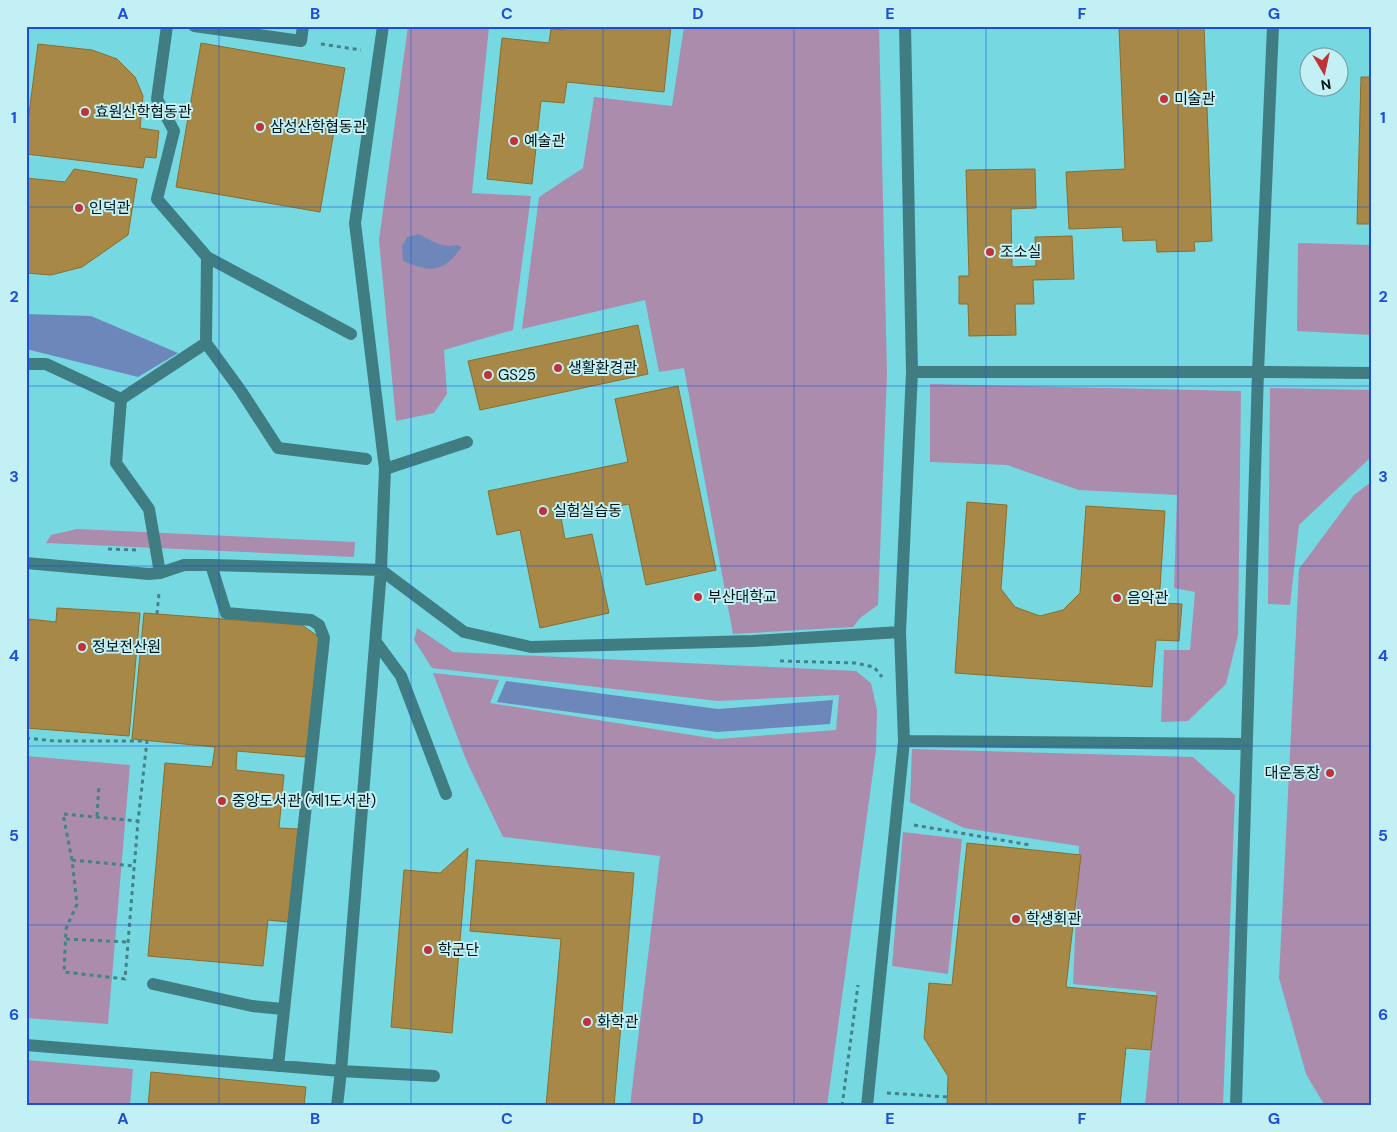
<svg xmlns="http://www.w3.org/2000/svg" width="1397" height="1132" font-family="'DM Sans','Noto Sans KR',sans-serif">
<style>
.green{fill:#ab8cad}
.water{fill:#6d87ba}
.building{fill:#a88846;stroke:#8c6d2a}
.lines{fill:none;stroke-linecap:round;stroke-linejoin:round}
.path{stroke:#438288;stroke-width:3;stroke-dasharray:4 4;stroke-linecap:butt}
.minor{stroke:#407d83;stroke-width:12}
.grid{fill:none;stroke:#1d4ed8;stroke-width:1;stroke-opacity:0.55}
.poi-dot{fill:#c13138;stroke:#c3f0f4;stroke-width:2}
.labels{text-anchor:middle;stroke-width:4;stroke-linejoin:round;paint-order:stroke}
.poi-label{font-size:15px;fill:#001214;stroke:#c3f0f4;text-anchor:start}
.neatline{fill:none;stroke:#1d4ed8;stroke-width:2}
.grid-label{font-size:16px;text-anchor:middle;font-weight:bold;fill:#1d4ed8}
</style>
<rect width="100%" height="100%" fill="#76d8e1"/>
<path class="green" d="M408,26L489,27L472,193L531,196L513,330L444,350L447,394L434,413L396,421L379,240Z
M879,26L887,374L878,605L860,618L853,627L733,634L684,368L659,372L645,300L522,329L539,197L583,168L594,97L672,106L684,27Z
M1298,243L1371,245V335L1297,331Z
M930,384L1241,391L1238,635L1226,684L1188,721L1161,722L1164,650H1190L1195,592L1174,588L1177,495L1079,490L1007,465L930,462Z
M1270,388L1371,390V457L1299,525L1290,605L1268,604Z
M1371,482V1106H1325L1306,1074L1279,978L1299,569L1354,495Z
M77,529L355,542L354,557L46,543L51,535Z
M417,628L453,652L856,671L871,683L877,710L876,750L827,1106H630L660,856L503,837L467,762L433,673L499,680L490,703L717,739L836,730L839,695L718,701L432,668L414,640Z
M912,749L1193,757L1235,795L1223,1106H1145L1156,992L1073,984L1079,846L964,828L910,802Z
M26,756L130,765L108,1024L26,1018Z
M903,832L962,839L948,974L892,966Z
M26,1060L133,1069L130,1106H26Z"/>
<path class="water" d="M419,234C433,242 442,248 457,245L462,247C457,251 456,256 452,259C435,275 422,268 403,261L402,246L407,237Z
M26,314L91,316L178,353L138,377L26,349Z
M506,681L718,709L833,700L830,724L717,732L497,702Z"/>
<path class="building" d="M565,26H671L664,92L567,82L564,103L541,101L532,184L487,179L502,38L549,43L551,29L565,30Z
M1204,26L1212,241L1194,242L1195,251L1157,252L1156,240L1123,241L1122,227L1069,229L1066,172L1125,169L1119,28Z
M201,43L345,68L320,212L176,187Z
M38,44L92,50L117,59L135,77L143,96L140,128L159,131L156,158L145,157L143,168L26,154V137Z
M1361,77H1371V224H1357Z
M74,169L137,179L128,235L82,267L51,275L26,273V178L65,182Z
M1035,169L1036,208L1011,209L1012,267L1036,266L1035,237L1072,236L1074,279L1033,280L1034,304H1015L1016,335L969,336L968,304H959V276H969L966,170Z
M638,325L648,374L480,410L468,361Z
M678,386L716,570L646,585L629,504L561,518L565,539L592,534L609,613L540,628L520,530L497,535L488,491L628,462L615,399Z
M967,502L1007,505L1001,589L1015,607L1040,616L1063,610L1080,593L1086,506L1165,511L1159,603L1182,604L1179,641L1156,640L1152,687L955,673Z
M57,608L140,613L129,736L26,728V672L29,619L56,622Z
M144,613L302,625L319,637L306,757L237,751L236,770L284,775L279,828L298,829L288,922L268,920L263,966L148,956L165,763L212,767L215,747L132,739Z
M967,843L1081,855L1066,987L1157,996L1151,1050L1126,1048L1120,1106H947L948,1076L924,1038L929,983L952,985Z
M468,848L452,1033L391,1027L404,870L440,873Z
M476,860L634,873L614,1106H546L561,939L470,931Z
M151,1072L306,1087L304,1106H148Z"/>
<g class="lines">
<path class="path" d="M321,44L361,50
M108,549L137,550
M157,614L159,593
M780,661L855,663L874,667L882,677
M26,738L55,741H147L138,821L125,979L64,972L66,929L77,904L72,860L63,814L138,821
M97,816L99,784
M914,825L1030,845
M72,860L134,866
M66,939L128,942
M887,1093L948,1097
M842,1106L858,985"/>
<path class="minor" d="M167,26L157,99L174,131L157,199L207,257L351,334
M194,26L301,41L303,26
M383,26L355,223L385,469L381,570L464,632L531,647L753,641L900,632
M1273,26L1258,372L1371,373
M207,257L206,343L241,391L278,448L366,459
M26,364H46L121,399
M912,372H1258L1236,1106
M121,399L116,463L149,509L160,573
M121,399L206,343
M385,469L467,442
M26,563L149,574L160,573L184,565H211L381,570L341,1071L434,1076
M211,565L226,613L311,620L319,625L324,638L278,1066
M376,642L401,676L446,794
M904,741L1247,744
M153,984L252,1006L283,1009
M26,1045L341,1071L337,1106
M867,1106L904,741L900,632L912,372L905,26"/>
</g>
<path class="grid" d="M219,26V1106M411,26V1106M603,26V1106M794,26V1106M986,26V1106M1178,26V1106M26,207H1371M26,386H1371M26,566H1371M26,746H1371M26,925H1371"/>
<g class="poi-dot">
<circle cx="1164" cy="99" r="5"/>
<circle cx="85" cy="112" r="5"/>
<circle cx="260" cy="127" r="5"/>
<circle cx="514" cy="141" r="5"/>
<circle cx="79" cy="208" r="5"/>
<circle cx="990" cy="252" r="5"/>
<circle cx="558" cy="368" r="5"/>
<circle cx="488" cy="375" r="5"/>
<circle cx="543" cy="511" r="5"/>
<circle cx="698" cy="597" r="5"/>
<circle cx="1117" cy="598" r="5"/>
<circle cx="82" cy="647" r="5"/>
<circle cx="1330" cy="773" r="5"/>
<circle cx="222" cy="801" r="5"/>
<circle cx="1016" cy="919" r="5"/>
<circle cx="428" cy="950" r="5"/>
<circle cx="587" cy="1022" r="5"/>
</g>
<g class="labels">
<g class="poi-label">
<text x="1174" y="104">미술관</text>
<text x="95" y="117">효원산학협동관</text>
<text x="270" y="132">삼성산학협동관</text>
<text x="524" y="146">예술관</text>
<text x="89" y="213">인덕관</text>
<text x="1000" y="257">조소실</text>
<text x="568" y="373">생활환경관</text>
<text x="498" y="380">GS25</text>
<text x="553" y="516">실험실습동</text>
<text x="708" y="602">부산대학교</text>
<text x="1127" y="603">음악관</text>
<text x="92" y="652">정보전산원</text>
<text x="1320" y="778" text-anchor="end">대운동장</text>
<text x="232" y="806">중앙도서관 (제1도서관)</text>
<text x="1026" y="924">학생회관</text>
<text x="438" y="955">학군단</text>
<text x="597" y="1027">화학관</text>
</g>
</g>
<rect width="1397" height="1132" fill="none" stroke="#c3f0f4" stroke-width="55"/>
<g transform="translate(1324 72) rotate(171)"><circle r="24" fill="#c3f0f4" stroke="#75979a"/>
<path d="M0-4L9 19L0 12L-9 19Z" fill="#c13138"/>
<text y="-8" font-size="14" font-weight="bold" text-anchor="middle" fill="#001214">N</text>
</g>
<rect x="28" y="28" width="1342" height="1076" class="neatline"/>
<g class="grid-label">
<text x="123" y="19">A</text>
<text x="315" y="19">B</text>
<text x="507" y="19">C</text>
<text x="698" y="19">D</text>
<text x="890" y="19">E</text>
<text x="1082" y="19">F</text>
<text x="1274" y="19">G</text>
<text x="14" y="123">1</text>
<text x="1383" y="123">1</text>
<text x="14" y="302">2</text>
<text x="1383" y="302">2</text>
<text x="14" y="482">3</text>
<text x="1383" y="482">3</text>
<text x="14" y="661">4</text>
<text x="1383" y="661">4</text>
<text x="14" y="841">5</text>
<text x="1383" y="841">5</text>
<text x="14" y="1020">6</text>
<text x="1383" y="1020">6</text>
<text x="123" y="1124">A</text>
<text x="315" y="1124">B</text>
<text x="507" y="1124">C</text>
<text x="698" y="1124">D</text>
<text x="890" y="1124">E</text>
<text x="1082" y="1124">F</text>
<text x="1274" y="1124">G</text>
</g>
</svg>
